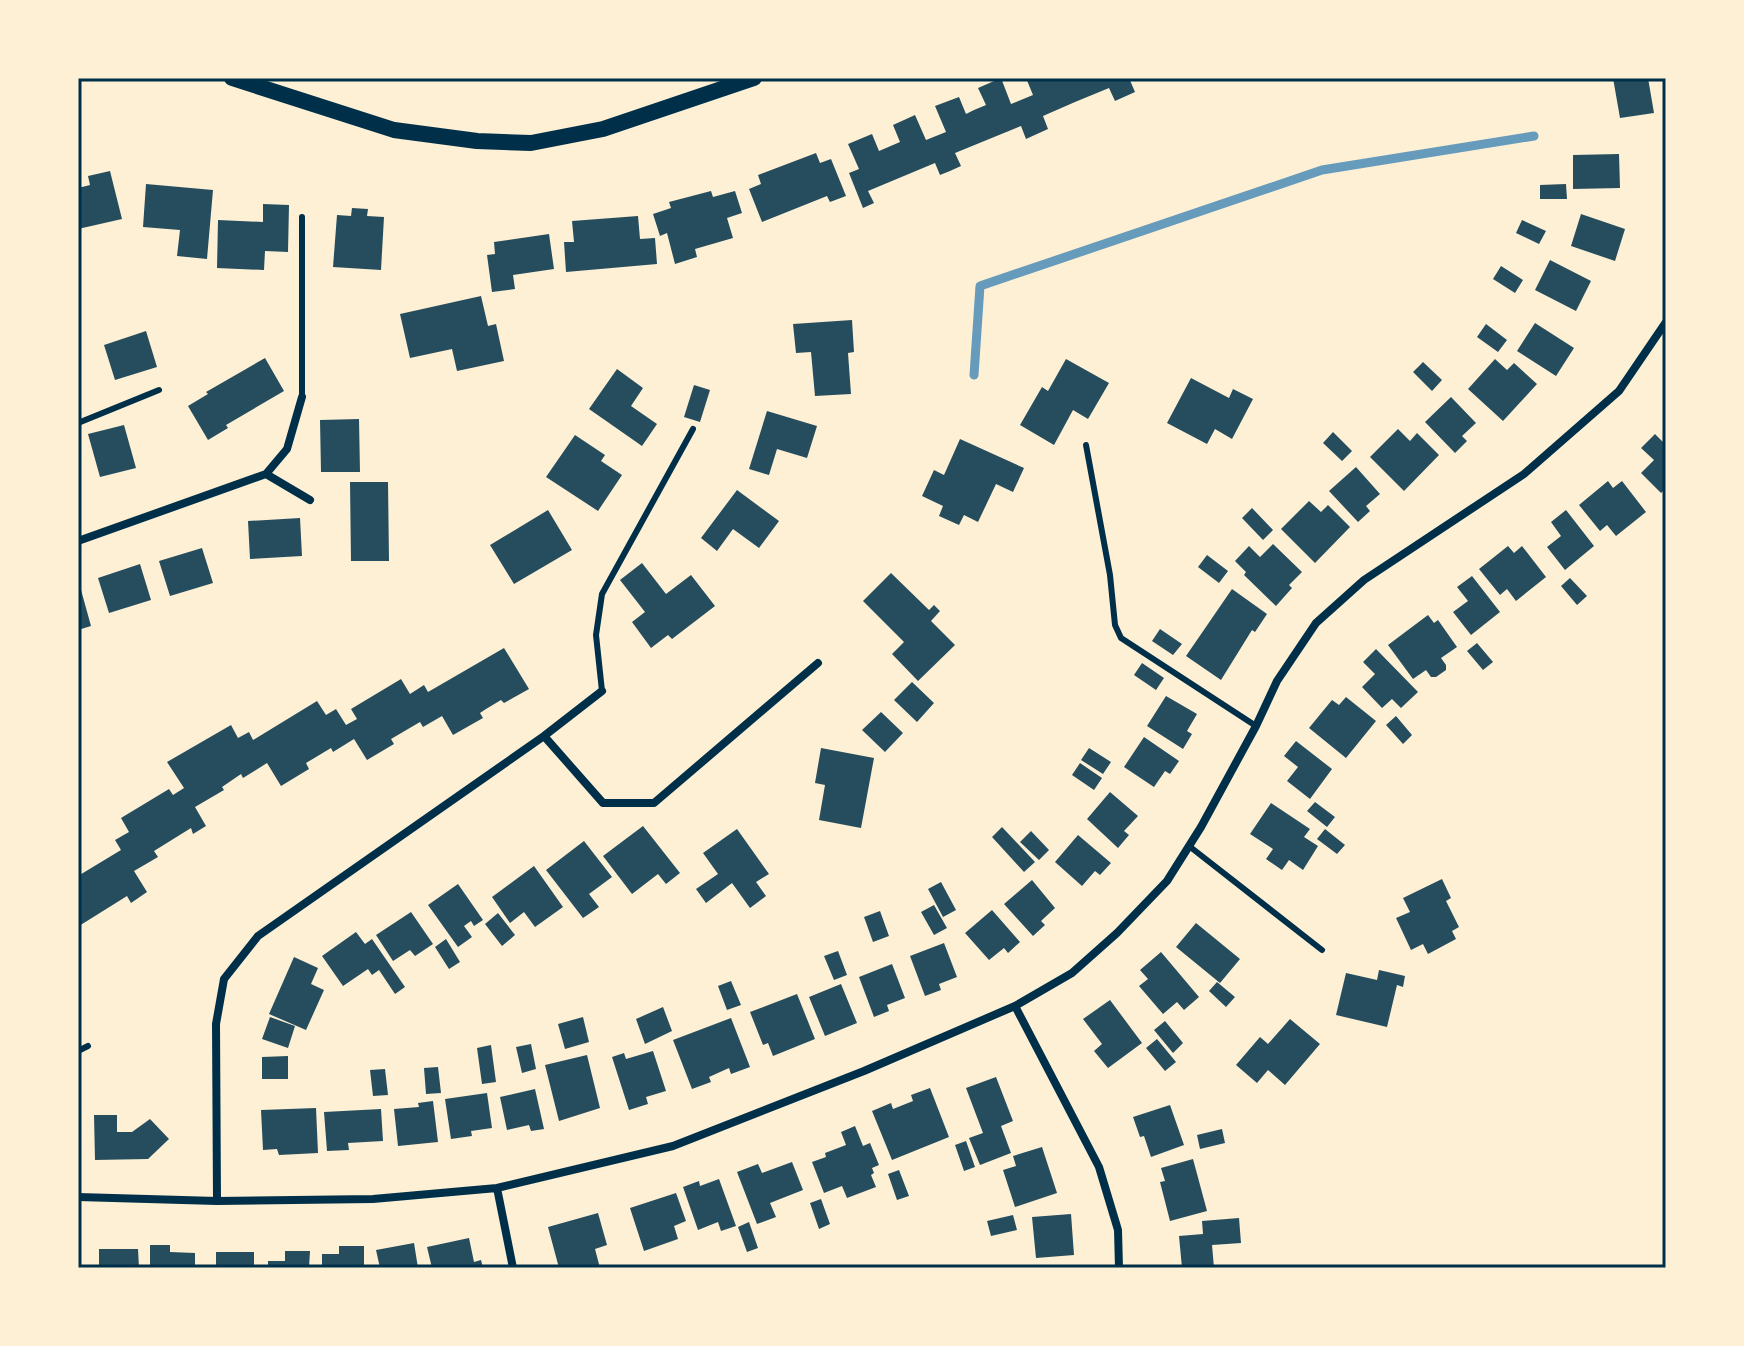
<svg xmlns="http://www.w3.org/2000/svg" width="1744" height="1346" font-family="'Exo 2',sans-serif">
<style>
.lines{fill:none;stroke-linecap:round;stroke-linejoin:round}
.stream{stroke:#669bbc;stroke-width:9}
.building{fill:#264d5e}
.service{stroke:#003049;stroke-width:6}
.minor{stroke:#003049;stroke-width:8}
.secondary{stroke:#003049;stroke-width:16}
.neatline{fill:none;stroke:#003049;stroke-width:3}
</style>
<rect width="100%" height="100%" fill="#fdf0d5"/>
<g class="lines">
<path class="stream" d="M974,375L980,286L1322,170L1534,136"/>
</g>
<path class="building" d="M1001,78L1011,104L1033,95L1026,78H1129L1135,92L1115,101L1109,88L1075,102L1043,116L1048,129L1026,139L1021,126L955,153L961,166L950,171L940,175L935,163L868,191L874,203L863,208L849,173L859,169L848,144L872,134L879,151L900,142L893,125L915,115L926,140L946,132L935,106L959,97L966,114L974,110L986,105L978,88Z
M1613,78H1648L1654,113L1620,118Z
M816,153L820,163L831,159L846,196L830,202L827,196L762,222L749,189L761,184L758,175Z
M1619,154L1620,188L1573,189V155Z
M110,171L122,219L78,229V188L90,185L88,176Z
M146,184L213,190L207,259L177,256L180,230L143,227Z
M1566,184L1567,199H1540V185Z
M711,191L713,197L735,191L742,213L727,218L733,238L695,249L697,257L675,264L667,233L660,236L653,214L671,208L669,202Z
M263,204L289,205L288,252L265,251L264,270L217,268L218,220L263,222Z
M352,208L368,209L367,216L384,217L381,270L333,267L337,215L351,216Z
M1581,214L1625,229L1615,261L1571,246Z
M638,216L640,239L655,238L657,264L566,272L564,242H574L572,221Z
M1522,220L1546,231L1539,244L1516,233Z
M549,234L554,269L513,275L515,289L492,292L487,255L495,254L494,242Z
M1550,260L1591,281L1576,311L1535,290Z
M1501,266L1523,280L1515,293L1493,279Z
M481,296L488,326L496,324L504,361L457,371L452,349L410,358L400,314Z
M852,320L854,352L848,353L851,394L815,396L811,352L796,353L793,324Z
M1535,323L1574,348L1556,376L1517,351Z
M1486,324L1507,340L1498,352L1477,337Z
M146,331L157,367L115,380L104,345Z
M265,358L284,391L226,425L228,428L208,440L188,406L208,394L206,392Z
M1066,359L1109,383L1088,419L1073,410L1054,445L1020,425L1042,387L1048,391Z
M1495,359L1507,370L1514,363L1537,384L1503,421L1468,389Z
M1423,362L1442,380L1432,391L1413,372Z
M617,369L643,388L631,406L657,424L642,446L589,409Z
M1191,378L1229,398L1233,389L1253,399L1232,439L1215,429L1207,444L1167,423Z
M694,385L710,390L700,422L684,417Z
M1451,397L1476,423L1462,436L1467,441L1455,453L1425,422Z
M767,411L817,426L807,458L777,449L769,475L749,469Z
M359,419L360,472H321L320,420Z
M124,425L136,468L100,477L88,434Z
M1398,429L1410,441L1417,433L1439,455L1404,491L1370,457Z
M1333,432L1352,451L1342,461L1323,443Z
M1655,434L1666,445V488L1661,493L1641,473L1654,460L1641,448Z
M575,435L605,455L601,461L622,475L598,511L546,477Z
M960,439L1024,468L1013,492L996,484L978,522L964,515L959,525L939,516L943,506L922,496L934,470L944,475Z
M1356,467L1380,494L1366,506L1370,511L1358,522L1329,491Z
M1608,481L1613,488L1622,481L1646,512L1616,536L1607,525L1600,531L1579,505Z
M350,482H388L389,561H351Z
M737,490L779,521L759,548L733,529L717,551L701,538Z
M1309,501L1321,512L1328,505L1350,527L1315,563L1281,529Z
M1252,508L1273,530L1263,540L1242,518Z
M548,510L572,550L514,584L490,545Z
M1566,510L1594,546L1565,570L1547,547L1561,536L1551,522Z
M300,518L302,556L250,559L248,521Z
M1273,544L1302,572L1289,585L1292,588L1276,606L1244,575L1246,572L1235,561L1249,546L1260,557Z
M1508,546L1514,553L1522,546L1546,577L1516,601L1507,589L1500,595L1479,569Z
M202,548L213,583L170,596L159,561Z
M1207,555L1228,571L1219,583L1198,567Z
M642,563L666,594L691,575L715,606L672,639L668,635L651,648L632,622L645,612L620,580Z
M140,564L151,600L109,613L98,578Z
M891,573L929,610L934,605L940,611L931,621L955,645L918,681L892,654L904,642L863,601Z
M1472,576L1500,612L1471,635L1453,612L1468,601L1457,587Z
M1570,578L1587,596L1577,605L1561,586Z
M78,579L91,626L78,630Z
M1232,589L1267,614L1255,632L1252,630L1221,680L1186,656Z
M1428,615L1434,623L1438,620L1457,647L1441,658L1446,665V670L1436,677H1431L1426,670L1413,679L1388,645Z
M1160,629L1182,644L1173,655L1152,641Z
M1477,643L1493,662L1483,670L1467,651Z
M504,648L529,689L504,703L501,700L486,709L480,713L483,718L453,735L442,716L423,727L420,722L391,739L394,744L367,760L354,739L333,752L331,748L306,763L309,769L281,786L267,763L243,778L241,774L222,787L224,790L195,807L206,826L193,834L191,828L154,851L158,857L134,871L147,892L131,903L127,896L79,926L78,876L121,850L115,840L129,832L121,818L169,789L173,795L184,788L167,762L231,725L238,738L249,732L253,740L317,701L326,715L336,709L346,725L357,719L351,709L401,679L410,694L424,685L428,692Z
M1376,649L1418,692L1401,708L1392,699L1382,708L1362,687L1375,674L1363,662Z
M1142,663L1164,678L1156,690L1134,675Z
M912,682L934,703L917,722L894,700Z
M1166,696L1197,714L1187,731L1192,734L1183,749L1147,726Z
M1346,697L1376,721L1346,758L1309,728L1332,700L1339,705Z
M881,712L903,733L885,752L862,730Z
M1396,716L1412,735L1403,744L1386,725Z
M1144,737L1179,761L1170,774L1165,771L1154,787L1124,767Z
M1296,741L1332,769L1310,799L1287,781L1298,767L1284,756Z
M821,748L874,758L861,828L819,820L825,785L815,783Z
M1089,748L1111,762L1103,774L1081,760Z
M1080,763L1102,778L1094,790L1072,775Z
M1110,792L1138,816L1124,831L1129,835L1118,848L1087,819Z
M1315,802L1335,817L1327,827L1307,811Z
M1271,803L1310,829L1304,837L1318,846L1303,870L1289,860L1282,870L1266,859L1273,849L1250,834Z
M643,826L680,873L666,884L658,874L632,894L603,856Z
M1002,827L1035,862L1024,872L992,837Z
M737,829L769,874L756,882L766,896L750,908L732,883L706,903L696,889L718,874L703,853Z
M1325,829L1345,845L1337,854L1317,839Z
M1031,831L1049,850L1039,860L1020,842Z
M1078,835L1111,863L1100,875L1095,871L1082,886L1055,862Z
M584,841L612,877L589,894L599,907L583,918L546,870Z
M534,866L563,907L535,927L524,912L510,923L492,897Z
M1442,879L1451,898L1446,901L1459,927L1452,931L1456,939L1428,954L1423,944L1411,950L1396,918L1410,912L1403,898Z
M1032,880L1055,908L1041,921L1045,925L1033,936L1004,904Z
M941,882L956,910L943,917L928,889Z
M458,884L483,920L474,926L471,921L464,926L472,937L458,947L428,905Z
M934,905L947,928L934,935L921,912Z
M992,910L1020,942L1008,953L1004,948L989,960L965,933Z
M880,911L889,936L873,942L864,917Z
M411,912L433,944L415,956L410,950L393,961L376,935Z
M498,913L515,935L502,946L485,924Z
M1196,923L1240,959L1220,983L1176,947Z
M356,932L365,944L372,939L405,987L395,994L379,970L372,975L368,969L343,986L322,956Z
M446,939L460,962L449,969L435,947Z
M944,943L957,977L939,984L941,990L925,996L910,956Z
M838,951L847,975L834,980L824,956Z
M1161,952L1199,997L1184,1010L1177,1002L1163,1014L1139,986L1148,979L1140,970Z
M294,957L318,968L311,984L324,990L306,1030L269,1014Z
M892,964L905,998L887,1005L889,1011L874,1017L859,977Z
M1379,970L1405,976L1403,987L1397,985L1387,1027L1336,1015L1346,973L1377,980Z
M731,981L741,1005L727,1010L718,986Z
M1217,982L1235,997L1226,1007L1209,991Z
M841,984L857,1023L825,1036L809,997Z
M797,994L815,1039L773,1056L768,1043L763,1045L750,1012Z
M1110,1000L1142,1043L1108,1068L1094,1051L1102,1044L1083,1019Z
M663,1007L672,1031L645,1044L636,1019Z
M270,1017L295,1026L288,1048L262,1039Z
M583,1017L589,1042L565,1049L558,1024Z
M731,1018L750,1067L731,1074L729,1068L709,1077L711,1082L692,1089L673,1040Z
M1290,1019L1320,1044L1285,1085L1268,1070L1257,1083L1236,1065L1260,1037L1268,1044Z
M1165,1021L1183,1043L1173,1053L1154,1030Z
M1157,1039L1176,1062L1165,1071L1146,1048Z
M531,1044L536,1069L522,1073L516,1047Z
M491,1045L496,1082L482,1084L477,1048Z
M653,1051L666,1091L646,1097L648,1104L629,1110L612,1057L624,1053L626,1059Z
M587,1055L600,1108L559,1121L545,1065Z
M288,1056V1079H262V1057Z
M438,1067L441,1093L426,1094L424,1068Z
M385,1069L388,1095L373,1096L370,1070Z
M996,1077L1013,1121L1001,1126L1011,1153L980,1165L969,1138L983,1133L966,1088Z
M930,1088L949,1137L892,1160L872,1111L891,1103L893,1109L913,1101L911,1095Z
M535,1089L544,1129L531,1131L529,1125L507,1130L500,1097Z
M487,1093L492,1128L471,1131L472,1136L451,1139L445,1099Z
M433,1101L438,1142L398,1146L394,1109L419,1107L418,1103Z
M1170,1105L1184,1145L1151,1157L1144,1136L1140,1137L1133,1117Z
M316,1108L318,1153L279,1155L277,1149L263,1150L261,1110Z
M381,1109L383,1141L348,1143L349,1150L327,1151L324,1112Z
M94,1115H117V1132H132L150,1119L169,1139L148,1159L95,1160Z
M855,1126L863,1146L870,1143L879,1165L872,1168L874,1173L871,1175L876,1187L847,1198L842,1186L824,1193L812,1162L826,1157L825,1153L846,1145L841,1132Z
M1222,1129L1225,1143L1200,1149L1197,1135Z
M966,1141L975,1167L964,1171L955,1145Z
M1042,1147L1057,1193L1015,1207L1003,1170L1016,1166L1013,1156Z
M1193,1159L1207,1211L1170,1221L1160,1182L1165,1181L1161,1168Z
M792,1162L803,1190L770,1203L776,1217L757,1224L737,1172L758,1164L762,1173Z
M899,1170L909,1196L897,1200L888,1174Z
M719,1179L736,1226L721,1231L718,1222L698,1230L683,1187L699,1181L700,1186Z
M676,1193L686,1221L674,1226L678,1239L644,1251L630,1208Z
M821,1199L830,1224L819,1229L810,1203Z
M598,1213L607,1245L595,1249L600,1268H559L548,1227Z
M1071,1214L1074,1255L1036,1258L1032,1217Z
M1013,1215L1017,1230L991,1236L987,1221Z
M1239,1218L1241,1243L1212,1245L1214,1268H1182L1179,1236L1203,1234L1202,1221Z
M749,1222L758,1248L747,1252L738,1227Z
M469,1238L474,1262L481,1260L483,1268H432L427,1247Z
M414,1243L418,1268H380L376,1250Z
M150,1245H170V1252L195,1253V1268H150Z
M339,1246H364V1268H322V1254H339Z
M99,1249H138L139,1268H99Z
M285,1251H310L309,1268H268V1261H285Z
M216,1252H254V1268H216Z"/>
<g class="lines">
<path class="service" d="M302,397V217
M78,423L159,390
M1086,445L1110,575L1115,625L1121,638L1256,726
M602,691L596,635L602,594L693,429
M1189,846L1322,950
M78,1051L88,1046"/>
<path class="minor" d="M266,474L310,500
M78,541L266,474L287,449L302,397
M544,736L603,803H654L818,663
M1015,1006L1099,1167L1118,1230L1119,1268
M497,1188L513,1268
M78,1197L217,1201L373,1199L497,1188L673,1146L864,1071L1015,1006L1072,973L1117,933L1167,881L1201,827L1256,726L1277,681L1316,623L1364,580L1524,474L1619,391L1666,322
M217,1201L216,1024L224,979L258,936L544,736L602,691"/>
<path class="secondary" d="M232,78L394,130L477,141L531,143L603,129L754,78"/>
</g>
<rect width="1744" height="1346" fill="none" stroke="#fdf0d5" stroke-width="160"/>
<rect x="80" y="80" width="1584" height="1186" class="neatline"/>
</svg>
